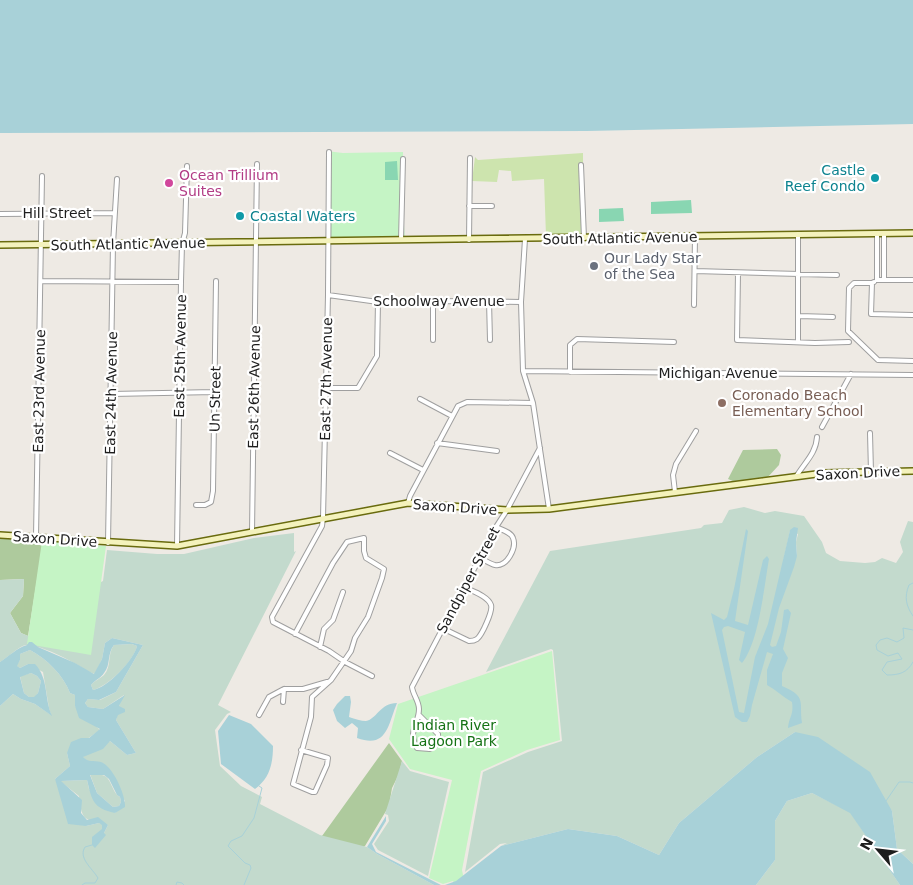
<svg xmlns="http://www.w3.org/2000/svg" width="913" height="885" font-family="'DejaVu Sans',sans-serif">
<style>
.grass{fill:#cde4ae}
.forest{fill:#aeca9d}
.wetland{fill:#c3dacd;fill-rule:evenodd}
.park{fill:#c5f4c5}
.pitch{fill:#89d6b2}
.water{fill:#a8d1d8;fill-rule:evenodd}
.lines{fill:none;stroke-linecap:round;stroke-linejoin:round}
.stream{stroke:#a8d1d8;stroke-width:1}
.street-casing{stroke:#9f9f9f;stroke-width:6}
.secondary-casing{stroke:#696b0e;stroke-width:8}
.street{stroke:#fff;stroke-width:4}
.secondary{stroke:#f4f2bc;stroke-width:5}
.culture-dot{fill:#0f9aa8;stroke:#fff;stroke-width:2}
.hotel-dot{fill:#d1479c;stroke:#fff;stroke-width:2}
.worship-dot{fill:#6b7280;stroke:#fff;stroke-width:2}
.education-dot{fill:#8d6e63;stroke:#fff;stroke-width:2}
.labels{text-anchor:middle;stroke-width:4.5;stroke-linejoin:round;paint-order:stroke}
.culture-label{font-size:14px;fill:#0d838f;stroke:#fff;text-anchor:end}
.hotel-label{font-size:14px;fill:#b23c85;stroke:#fff;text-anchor:start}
.street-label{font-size:14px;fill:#1e1e1e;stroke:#fff}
.worship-label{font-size:14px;fill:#5b616d;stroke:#fff;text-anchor:start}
.education-label{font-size:14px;fill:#785e54;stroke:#fff;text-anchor:start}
.park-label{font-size:14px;fill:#157215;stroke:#fff}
</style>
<rect width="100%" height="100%" fill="#eeeae4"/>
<path class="grass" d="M583,153V236H546L544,179L512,181L511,171L499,170L497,182L472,181L475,157L478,160Z"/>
<path class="forest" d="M777,449L781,455L779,465L767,478L735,482L728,479L743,450Z
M0,535L36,537L43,542L28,636L21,633L10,613L23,596L24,579L0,580Z
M389,743L402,761L399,774L392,788L389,806L365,846L310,885H258L322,836Z"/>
<path class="wetland" d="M744,507L765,513L775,511L804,516L822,542L826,553L840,561L865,563L875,562L882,558L896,563L903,552L900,542L908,521L913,522V864L897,849L892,811L795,732L757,757L679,823L659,855L617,836L568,829L501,846L507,843L500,844L465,872L483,772L528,752L562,741L553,650L551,649L486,672L550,551L701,528L704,525L722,523L729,510ZM790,531L798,534L796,542L797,556L783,562Z
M294,533V552L296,551L218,705L231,712L227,714L215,730L220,766L241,786L262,797L260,804L320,835L367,847L377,854L434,885H0V706L13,694L21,699L35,704L51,715L49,708L43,672L28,664L20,668L16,666L20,660V654L30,650C47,659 63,675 70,693L75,695V706L100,730L67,753L70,766L55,779L86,826L99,823L102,824L104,833L108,825C84,819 82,822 79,796L60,781L87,780L89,789L115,813L125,801L103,763L88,761L82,757L110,741L127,755L136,753L116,720L119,706L124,695L103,709L88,707L85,703L88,699L100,700L116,692L143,645L112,638L105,643L102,659L95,674C87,672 81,666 74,663C64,657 37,644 26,645C19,646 7,658 0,662V580L24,579L23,596L10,613L21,633L63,650L101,582L103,581L107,550L157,554H184L254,538Z
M132,644L137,646C134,661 107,687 93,690L91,685C95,680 100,679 104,675C112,666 107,654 114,645Z
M31,673L37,676L41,681L38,693L35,697H29L24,693L20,676Z
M402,761L410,771L449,782L428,876L378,850L374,844L389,821L388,815L385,814Z
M90,774C94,775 98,774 102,775C112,777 111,792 120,797L121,802L119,806L113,807L97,793Z
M812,793L850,812L900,885H756L775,860V821L787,801Z"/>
<path class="park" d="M326,151L343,153L403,152V212L405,238H328Z
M42,541L106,546L91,655L27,644Z
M552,651L560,740L527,750L481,771L462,870L465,885H455L453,881L443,884L429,878L452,780L410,769L389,739L398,704Z"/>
<path class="pitch" d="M397,161L398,180H385V162Z
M691,200L692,213L651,214V202Z
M623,208L624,221L599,222V209Z"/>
<path class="water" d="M0,0H913V124L587,131L0,133Z
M794,527L798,528L796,542L797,556L794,567L779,608L770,645L772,647L776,646L781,632L784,610L788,609L791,613L783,649L788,658L782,673V686C807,697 799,701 802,723L788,728C789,717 794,715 792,702C783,697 776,690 767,685V670L773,654L767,652L752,705L750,716L747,722H742L735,717L711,613L724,620L727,617L734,589L746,529L748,531L735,621L748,625L763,560L767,556L769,559C764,587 759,642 742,663L739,660L745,632L728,626L724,627L722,630L739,712L744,713L755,657L768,624L790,530Z
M112,638L143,645L116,692L99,700L88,699L85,703L88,707L103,709L125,695L119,706L125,709V712L118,715L116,720L136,753L127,755L110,741L103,749L83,757C89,763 93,760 101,762C113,766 126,796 125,807L115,813C93,808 92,801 87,780L61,781L82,800L81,813L87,820L98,817L108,825L104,833L106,835L95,848L92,845V837L102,829V825L99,823L86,826L68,824L55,779L70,766L67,753L71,742L81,738H89L100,729L79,718L75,706V695L70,693C63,675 47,659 30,650L20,654V660L17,666L20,668L28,664H35C49,679 44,698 52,716L35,704L21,699L13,694L0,706V662C9,656 17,648 27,645L29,642H32L38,647L75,663L94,674L102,659L105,643ZM132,644L137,646C134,660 107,688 93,690L91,685C95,680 101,678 104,673C111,665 107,653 114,645ZM31,673L37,676L41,681L38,693L34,697H29L24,693L20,677ZM90,775H104L109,779L117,795L120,797L121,802L119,806L113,807L97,793Z
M345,696H350L351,702L349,717C355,719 361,721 366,721C377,719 380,703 397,703C388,725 387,749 357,738L358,728L352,723L345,728L337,721L333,710L337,704Z
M229,715L251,724L273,746C273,763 270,778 255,789L221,764L218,731Z
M795,732L818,737L870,772L892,811L897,849L913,864V885H900L850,813L812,793L787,801L775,821V860L756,885H445L456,881L501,846L568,829L617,836L659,855L679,823L757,757Z
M386,816V821L372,844L376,852L441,885H434L377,854L367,847Z"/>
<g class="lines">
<path class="stream" d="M913,583L909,585C904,597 906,606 913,616
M913,630L903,628L904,638L897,642L887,638L880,640L876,645L877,650L888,656L898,653L902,659L887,662L882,670L887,675C899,675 907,673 913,662
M886,801L899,782H910L913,783
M82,885L85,883H95L98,878C92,868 78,858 85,847L92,845
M176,885L177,882L182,883L184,885
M244,885L251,868L250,865L245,863L228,846L231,841L242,836L254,818L262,788L259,786"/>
<g class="street-casing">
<path id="street" d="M329,152L328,295L323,518L322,526L272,617L273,622L329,651L345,662L372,676
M581,165L584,238
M469,206H492
M0,214L114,213
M877,234V280H913
M798,235V342
M525,239L521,302L523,371L533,403L549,509
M401,240L403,159
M469,240L470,158
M695,271L837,275
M738,273L737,340L815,343L849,342
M884,280V234
M41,281L181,282
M874,282L872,283L871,314L913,315
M872,283H854L849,288L848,331L878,360L913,361
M328,295L378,302L433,301L521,302
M433,301V340
M489,301L490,340
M694,305L695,237
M799,316L833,317
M523,371L913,375
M570,372V345L577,339L674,342
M326,388H358L377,356L378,302
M111,394L215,392
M420,399L452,416
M822,427L851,374
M870,433L871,472
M437,443L497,451
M390,453L423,470
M796,477C804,463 816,454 817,437
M675,492L673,475L676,464L696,431
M408,503L410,496L458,406L467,402L533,403
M196,505H205L211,502L213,491L216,281
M252,532L257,164
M36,537L42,176
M108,543L113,244L117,179
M177,546L181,282L182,244L185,233L187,166
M480,558C485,560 490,564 495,565C507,567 517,548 513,538C511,532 502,530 496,527
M442,628L469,641C473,641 474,641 477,639C482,635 493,611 491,605C488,596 472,591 464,587
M295,634L333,563L347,542L364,538V551L366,558L384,569L382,578L368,617L355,638L351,651L331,680L312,697L311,717L293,784L312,792H315L327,765L328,758L301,750
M320,647L324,629L333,620L343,592
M283,702L284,689H303L327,682
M259,715L269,697L284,689
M419,715L438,734V743L430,749L417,748C407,731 419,724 419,709C419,701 413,695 412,687L496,527L507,510L540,448"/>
</g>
<g class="secondary-casing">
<path id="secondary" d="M0,245L913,233
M0,535L177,546L408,503L507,510L549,509L824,473L913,471"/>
</g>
<use href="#street" class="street"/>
<use href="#secondary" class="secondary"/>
</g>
<g class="culture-dot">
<circle cx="875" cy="178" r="5"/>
<circle cx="240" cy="216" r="5"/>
</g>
<circle class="hotel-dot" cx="169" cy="183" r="5"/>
<circle class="worship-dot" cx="594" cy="266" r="5"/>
<circle class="education-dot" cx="722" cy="403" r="5"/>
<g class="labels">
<g class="culture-label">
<text x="865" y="175">Castle<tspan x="865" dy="16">Reef Condo</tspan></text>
<text x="250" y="221" text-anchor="start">Coastal Waters</text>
</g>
<g class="hotel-label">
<text x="179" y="180">Ocean Trillium<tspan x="179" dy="16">Suites</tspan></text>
</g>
<g class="street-label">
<text x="57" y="218">Hill Street</text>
<text transform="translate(620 238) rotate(-1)" y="5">South Atlantic Avenue</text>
<text transform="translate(128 244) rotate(-1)" y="5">South Atlantic Avenue</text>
<text x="439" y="306">Schoolway Avenue</text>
<text transform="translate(180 356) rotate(-89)" y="5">East 25th Avenue</text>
<text x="718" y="378">Michigan Avenue</text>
<text transform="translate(326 379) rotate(-89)" y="5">East 27th Avenue</text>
<text transform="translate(254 387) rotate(-89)" y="5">East 26th Avenue</text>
<text transform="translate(39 391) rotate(-89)" y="5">East 23rd Avenue</text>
<text transform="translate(111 393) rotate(-89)" y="5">East 24th Avenue</text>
<text transform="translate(215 399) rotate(-89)" y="5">Un Street</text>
<text transform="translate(858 473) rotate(-3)" y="5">Saxon Drive</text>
<text transform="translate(455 507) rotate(4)" y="5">Saxon Drive</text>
<text transform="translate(55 539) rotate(4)" y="5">Saxon Drive</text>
<text transform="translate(468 580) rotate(-62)" y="5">Sandpiper Street</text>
</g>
<g class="worship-label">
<text x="604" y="263">Our Lady Star<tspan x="604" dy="16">of the Sea</tspan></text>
</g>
<g class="education-label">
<text x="732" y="400">Coronado Beach<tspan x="732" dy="16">Elementary School</tspan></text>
</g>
<g class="park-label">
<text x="454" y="730">Indian River<tspan x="454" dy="16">Lagoon Park</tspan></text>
</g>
</g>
<g transform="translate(878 850) rotate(298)" stroke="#ffffff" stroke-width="4" paint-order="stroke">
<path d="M0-4L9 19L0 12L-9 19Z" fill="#1e1e1e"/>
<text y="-8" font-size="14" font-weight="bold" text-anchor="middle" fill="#1e1e1e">N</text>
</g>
</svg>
